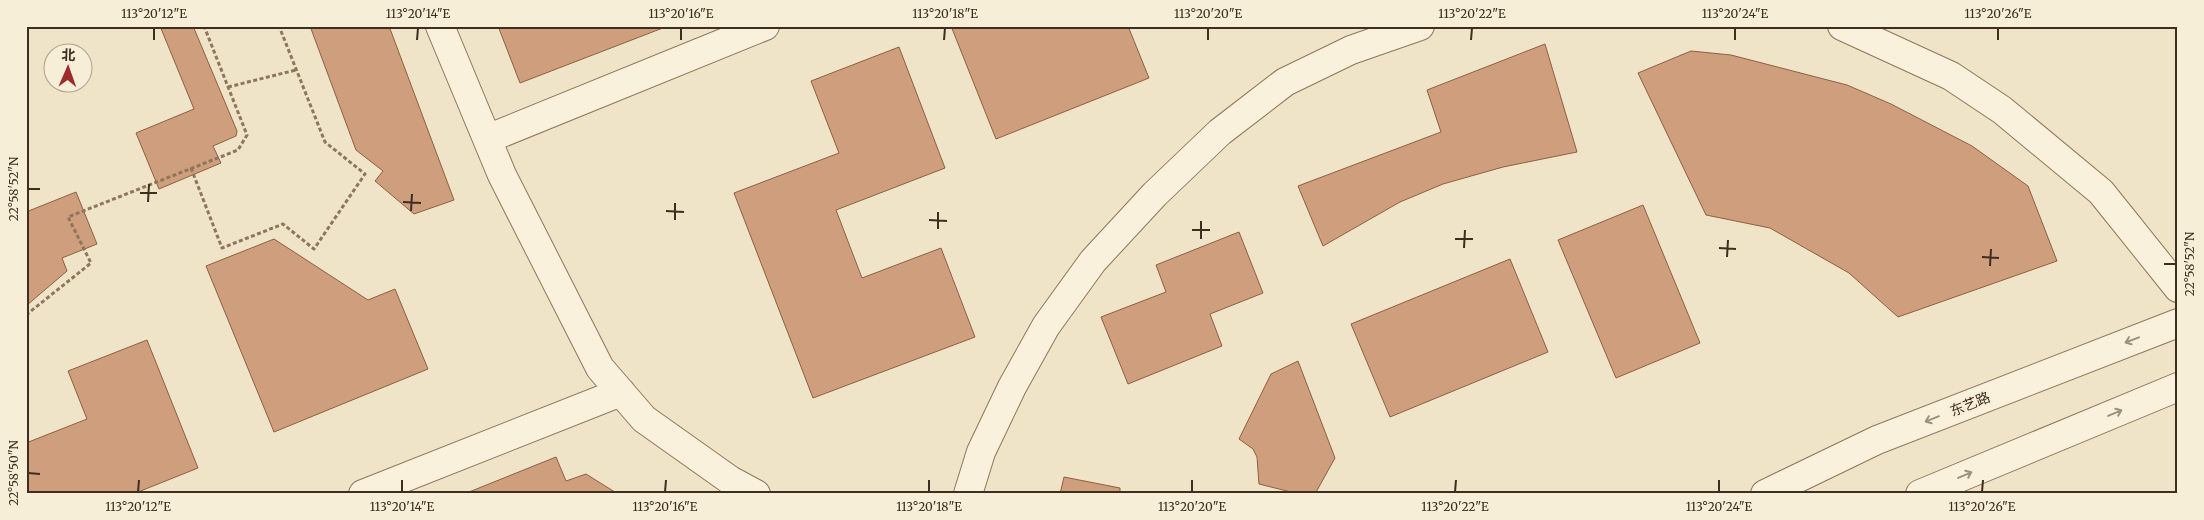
<svg xmlns="http://www.w3.org/2000/svg" width="2204" height="520" font-family="Merriweather,'Noto Sans SC',serif">
<style>
.building{fill:#cf9f7d;stroke:#8d5f41}
.lines{fill:none;stroke-linecap:round;stroke-linejoin:round}
.minor-casing{stroke:#8d765c;stroke-width:30}
.tertiary-casing{stroke:#8d765c;stroke-width:30}
.path{stroke:#8d765c;stroke-width:3;stroke-dasharray:4 2.5;stroke-linecap:butt}
.minor{stroke:#faf1dc;stroke-width:28}
.tertiary{stroke:#faf1dc;stroke-width:28}
.oneway{stroke:#9c907e}
.ticks{fill:none;stroke:#3d2e20;stroke-width:2}
.labels{text-anchor:middle;stroke-width:5;stroke-linejoin:round;paint-order:stroke}
.street-label{font-size:14px;fill:#3d2e20;stroke:#f7eed8}
.neatline{fill:none;stroke:#3d2e20;stroke-width:2}
.ticks-label{font-size:12px;text-anchor:middle;fill:#3d2e20}
</style>
<rect width="100%" height="100%" fill="#f0e4c8"/>
<path class="building" d="M160,26H193L237,131L236,136L213,146L221,163L159,189L136,133L194,109Z
M310,26H389L454,200L414,214L375,181L383,171L356,150Z
M498,26H668L520,83Z
M951,26H1128L1149,78L996,139Z
M1545,44L1577,152L1503,167L1443,184L1400,202L1323,246L1298,186L1441,132L1427,90Z
M899,47L945,168L836,210L862,278L941,248L975,337L813,398L734,193L839,153L811,81Z
M1691,51L1731,55L1847,85L1891,104L1972,146L2028,186L2057,261L1898,317L1849,273L1770,228L1706,215L1638,73Z
M76,192L97,244L62,258L67,271L26,306V212Z
M1643,205L1700,343L1616,378L1558,240Z
M1239,232L1263,293L1210,314L1222,346L1128,384L1101,317L1166,292L1156,265Z
M274,239L368,300L395,289L428,369L274,432L206,266Z
M1510,259L1548,352L1390,417L1351,324Z
M147,340L198,468L133,494H26V443L87,419L68,371Z
M1298,361L1335,458L1315,494H1299L1259,484L1257,457L1253,449L1239,439L1271,374Z
M556,457L566,481L586,474L618,494H464Z
M1064,477L1120,488V494H1060Z"/>
<g class="lines">
<g class="minor-casing">
<path id="minor" d="M440,26L502,175L600,368L644,419L730,480L756,494
M1842,26L1951,76L2002,110L2101,192L2178,288
M487,139L765,26
M363,494L621,392
M968,494L981,452L1012,387L1046,326L1093,261L1155,194L1220,132L1285,82L1351,50L1420,26"/>
</g>
<g class="tertiary-casing">
<path id="tertiary" d="M1765,494L1877,440L2178,323
M1920,494L2178,387"/>
</g>
<path class="path" d="M228,87L296,70
M191,168L222,248L283,224L314,249L365,174L325,142L279,26
M26,315L91,263L68,217L238,150L247,135L204,26"/>
<use href="#minor" class="minor"/>
<use href="#tertiary" class="tertiary"/>
</g>
<defs><path id="oneway-shaft" d="M-6 0H5M1.5-3L5.5 0L1.5 3" fill="none" stroke-width="1.6" stroke-linecap="round" stroke-linejoin="round" transform="scale(1.25)"/></defs>
<g class="oneway">
<use href="#oneway-shaft" transform="translate(2132 340) rotate(159)"/>
<use href="#oneway-shaft" transform="translate(2115 413) rotate(-23)"/>
<use href="#oneway-shaft" transform="translate(1932 419) rotate(158)"/>
<use href="#oneway-shaft" transform="translate(1965 475) rotate(-23)"/>
</g>
<path class="ticks" d="M154,40V28M417,40L418,28M681,40V28M944,40L945,28M1208,40V28M1471,40L1472,28M1735,40V28M1998,40V28M28,189H40M140,193H157M148,202L149,184M403,202L421,203M411,211L412,194M666,211L684,212M675,220V203M929,220L947,221M938,229V212M1192,230H1210M1201,239V221M1455,239H1473M1464,248L1465,230M1719,248L1736,249M1727,257L1728,240M1982,257L1999,258M2164,264H2176M1990,266L1991,249M28,473L40,474M138,492L139,480M402,492V480M665,492L666,480M929,492V480M1192,492V480M1455,492L1456,480M1719,492V480M1982,492L1983,480"/>
<g class="labels">
<g class="street-label">
<text transform="translate(1970 404) rotate(-22)" y="5">东艺路</text>
</g>
</g>
<rect width="2204" height="520" fill="none" stroke="#f7eed8" stroke-width="55"/>
<g transform="translate(68 68) rotate(2)"><circle r="24" fill="#f7eed8" stroke="#ada18e"/>
<path d="M0-4L9 19L0 12L-9 19Z" fill="#9e2a2b"/>
<text y="-8" font-size="14" font-weight="bold" text-anchor="middle" fill="#3d2e20">北</text>
</g>
<rect x="28" y="28" width="2148" height="464" class="neatline"/>
<g class="ticks-label">
<text x="154" y="18">113°20'12"E</text>
<text x="418" y="18">113°20'14"E</text>
<text x="681" y="18">113°20'16"E</text>
<text x="945" y="18">113°20'18"E</text>
<text x="1208" y="18">113°20'20"E</text>
<text x="1472" y="18">113°20'22"E</text>
<text x="1735" y="18">113°20'24"E</text>
<text x="1998" y="18">113°20'26"E</text>
<text transform="translate(14 189) rotate(-90)" y="4">22°58'52"N</text>
<text transform="translate(2190 264) rotate(-90)" y="4">22°58'52"N</text>
<text transform="translate(14 473) rotate(-90)" y="4">22°58'50"N</text>
<text x="138" y="511">113°20'12"E</text>
<text x="402" y="511">113°20'14"E</text>
<text x="665" y="511">113°20'16"E</text>
<text x="929" y="511">113°20'18"E</text>
<text x="1192" y="511">113°20'20"E</text>
<text x="1455" y="511">113°20'22"E</text>
<text x="1719" y="511">113°20'24"E</text>
<text x="1982" y="511">113°20'26"E</text>
</g>
</svg>
